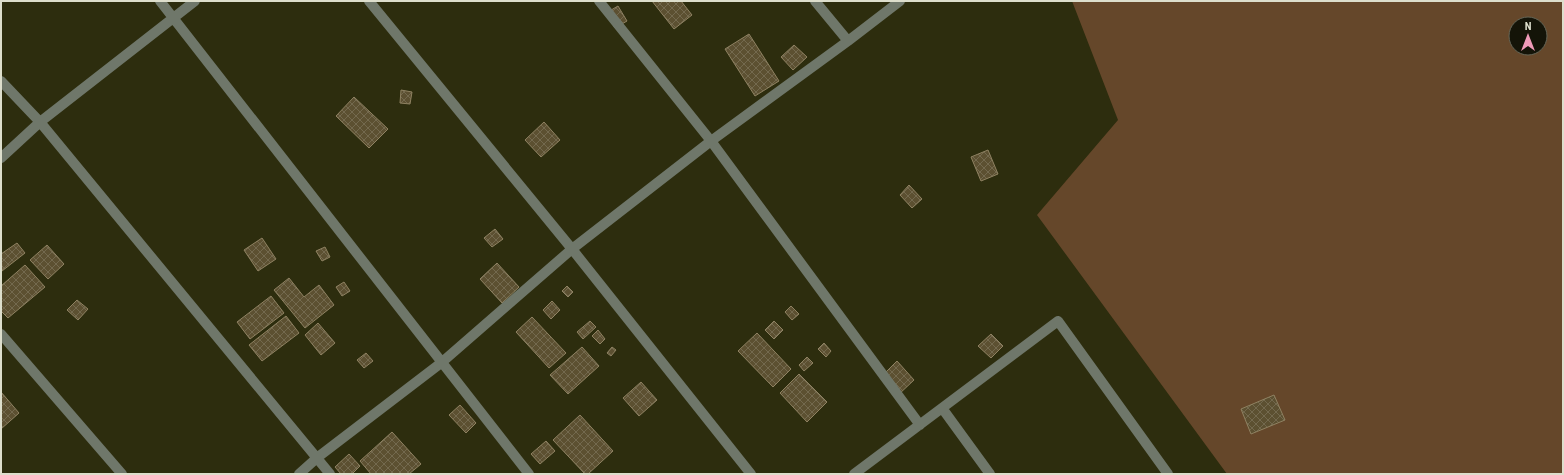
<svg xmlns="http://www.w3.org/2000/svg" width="1564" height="475" font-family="'Roboto Condensed',sans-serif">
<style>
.grass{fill:#65472a;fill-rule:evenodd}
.building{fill:url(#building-cross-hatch);stroke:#8f8262}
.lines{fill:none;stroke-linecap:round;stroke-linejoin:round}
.minor{stroke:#6f776a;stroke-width:10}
</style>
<defs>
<pattern id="building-cross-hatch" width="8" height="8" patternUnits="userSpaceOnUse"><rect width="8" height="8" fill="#5c5031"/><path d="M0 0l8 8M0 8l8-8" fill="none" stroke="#73694e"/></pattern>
</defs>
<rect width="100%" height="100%" fill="#2d2d0e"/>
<path class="grass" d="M1072,1H1563V474H1227L1037,215L1118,120ZM1516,24H1540V48H1516Z"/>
<path class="building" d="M652,1H681L692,15L674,29Z
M618,6L627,21L615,28L606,13Z
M749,34L779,81L755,96L725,49Z
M794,45L807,57L793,70L781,57Z
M401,90L412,92L410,104L400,103Z
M354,97L388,129L369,148L336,116Z
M544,122L560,140L541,157L525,140Z
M988,150L998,174L981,181L971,157Z
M909,185L922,199L912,208L900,195Z
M495,229L503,239L492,247L484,238Z
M262,238L276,259L258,271L244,250Z
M17,243L25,253L2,271L1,254Z
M47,245L64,264L48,279L30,260Z
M325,247L330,257L322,261L316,251Z
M497,263L519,287L502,303L480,279Z
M25,265L45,287L8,318L1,311V286Z
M289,278L304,297L319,285L334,305L305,328L274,290Z
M344,282L350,291L342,296L336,287Z
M567,286L573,292L568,297L562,291Z
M271,296L284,313L250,339L237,322Z
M77,300L88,309L78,320L67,310Z
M552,301L560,310L551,319L543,310Z
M791,306L799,314L792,320L785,312Z
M286,316L299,333L262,361L249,345Z
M532,317L566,353L549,368L516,332Z
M590,321L596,327L583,339L577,332Z
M774,321L783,330L774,339L765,330Z
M318,323L335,343L321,355L305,335Z
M598,330L605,339L600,344L592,336Z
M757,333L791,369L773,387L738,351Z
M991,334L1003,346L991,358L978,346Z
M824,343L831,351L826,357L818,349Z
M582,347L599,366L568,394L550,375Z
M612,347L616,350L611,356L607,353Z
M366,353L373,361L364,368L357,360Z
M807,357L813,363L804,371L799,365Z
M897,361L914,380L897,396L880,378Z
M799,374L827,402L807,422L780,393Z
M641,382L657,400L639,416L623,398Z
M1,392L19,413L1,429Z
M1274,395L1285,420L1251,434L1241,409Z
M460,405L476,423L466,433L449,415Z
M580,415L613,451L588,474H585L553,440Z
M392,432L421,464L409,474H371L360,461Z
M546,441L555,451L540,464L531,454Z
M349,454L360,466L352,474H341L335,467Z"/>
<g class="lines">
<path class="minor" d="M160,1L529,474
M369,1L572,249L751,474
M599,1L711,141L920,425
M815,1L848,41
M1,81L40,122L330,474
M1,158L40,122L195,1
M1,334L122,474
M942,408L990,474
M299,474L318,457L441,363L572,249L711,141L848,41L900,1
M854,474L1058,321L1168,474"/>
</g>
<rect width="1564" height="475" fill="none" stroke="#dddecc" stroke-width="4"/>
<g transform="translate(1528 36)"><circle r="19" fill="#141408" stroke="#646556"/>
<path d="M0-3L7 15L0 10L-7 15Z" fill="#ef9ab8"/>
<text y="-6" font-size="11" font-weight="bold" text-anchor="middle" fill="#dddecc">N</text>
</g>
</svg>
